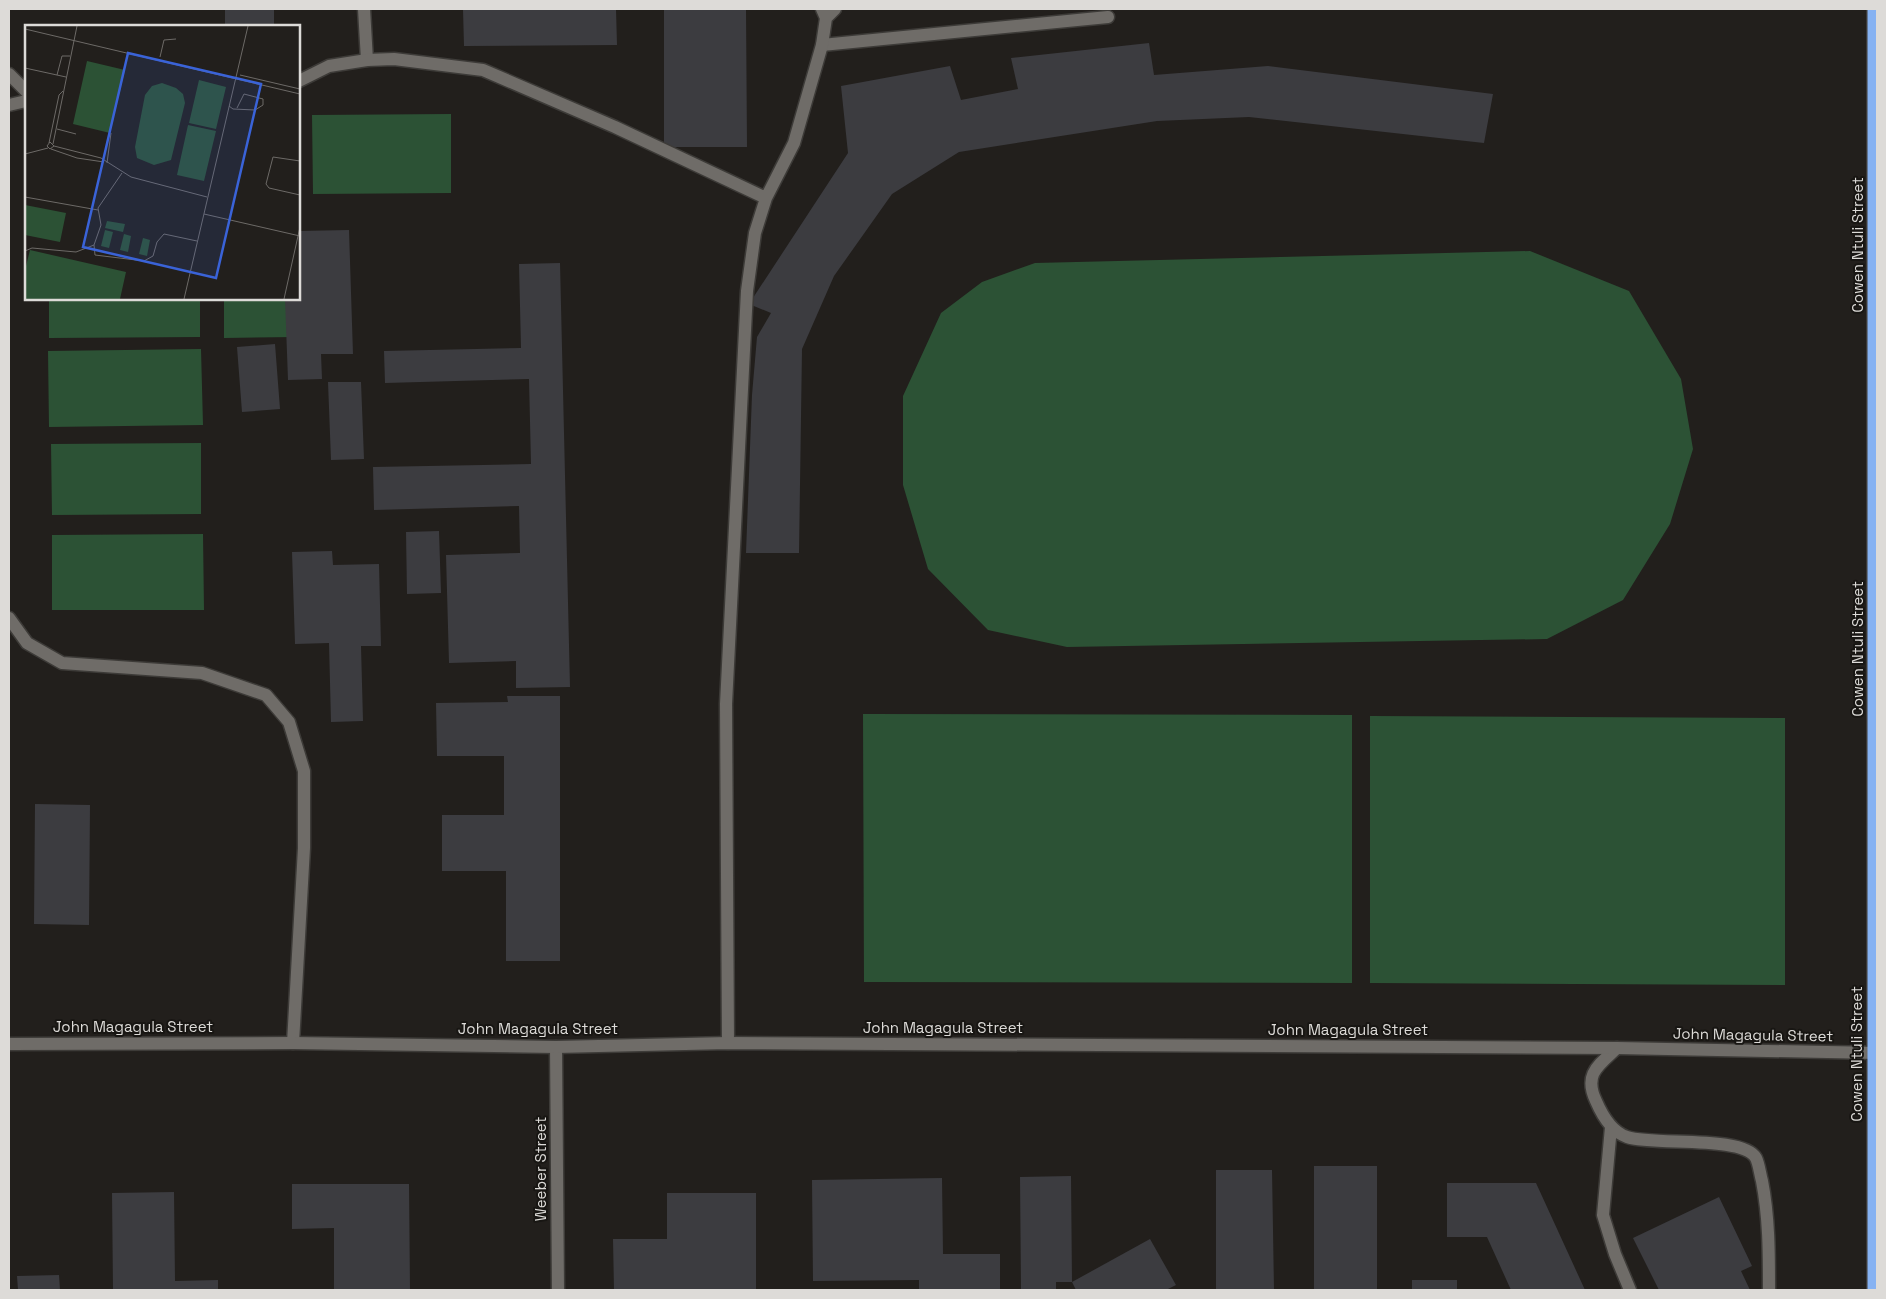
<svg xmlns="http://www.w3.org/2000/svg" width="1886" height="1299" font-family="'Space Grotesk',sans-serif">
<style>
.pitch{fill:#2c5235}
.building{fill:#3c3c40}
.lines{fill:none;stroke-linecap:round;stroke-linejoin:round}
.lane-casing{stroke:#3d3b38;stroke-width:15}
.street-casing{stroke:#3d3b38;stroke-width:15}
.secondary-casing{stroke:#3d3b38;stroke-width:15}
.highway-casing{stroke:#3d3b38;stroke-width:18}
.lane{stroke:#6f6c68;stroke-width:12}
.street{stroke:#6f6c68;stroke-width:12}
.secondary{stroke:#6f6c68;stroke-width:12}
.highway{stroke:#86b2f2;stroke-width:15}
.labels{text-anchor:middle;stroke-width:4;stroke-linejoin:round;paint-order:stroke}
.street-label{font-size:15px;fill:#dddbd8;stroke:#181613}
.inset-road{fill:none;stroke:#6d6a67;stroke-width:1}
.view{fill:#3a63d8;fill-opacity:0.15;stroke:#3a63d8;stroke-width:2.5}
.inset-edge{fill:none;stroke:#dddbd8;stroke-width:2.5}
</style>
<rect width="100%" height="100%" fill="#221f1c"/>
<path class="pitch" d="M451,114V193L313,194L312,115Z
M1530,251L1629,291L1681,379L1693,449L1670,524L1623,600L1547,639L1067,647L988,630L928,569L903,485V396L941,313L982,282L1035,263Z
M49,299H200V337L49,338Z
M224,299H294L295,337L224,338Z
M201,349L203,425L49,427L48,351Z
M201,443V514L52,515L51,444Z
M203,534L204,610H52V535Z
M863,714L1352,715V983L864,982Z
M1370,716L1785,718V985L1370,983Z"/>
<path class="building" d="M225,9H274V26H225Z
M463,9H616L617,45L464,46Z
M664,9H746L747,147H664Z
M1149,43L1154,75L1268,66L1493,94L1484,143L1249,117L1157,121L959,152L892,194L834,276L802,349L799,553H746L752,395L757,337L771,313L749,304L848,153L841,86L950,66L961,100L1018,89L1011,58Z
M349,230L353,354H321L322,379L288,380L285,299H299V231Z
M560,263L570,687L516,688V661L449,663L446,555L520,553L519,506L374,510L373,467L531,464L529,379L385,383L384,351L521,348L519,264Z
M275,344L280,409L242,412L237,347Z
M328,382H361L364,459L331,460Z
M439,531L441,593L407,594L406,532Z
M332,551L333,565L379,564L381,646H361L363,721L331,722L329,643L295,644L292,552Z
M507,696H560V961H506V871H442V815H504V756H437L436,703L508,702Z
M35,804L90,805L89,925L34,924Z
M1314,1166H1377V1290H1314Z
M1216,1170H1272L1274,1290H1216Z
M1071,1176L1072,1282H1056V1290H1021L1020,1177Z
M942,1178L943,1254H1000V1290H919V1280L813,1281L812,1180Z
M1447,1183H1536L1585,1290H1511L1487,1237H1447Z
M292,1184H409L410,1290H334V1228L292,1229Z
M174,1192L175,1281L218,1280V1290H113L112,1193Z
M667,1193H756V1290H614L613,1239H667Z
M1719,1197L1752,1266L1741,1271L1750,1290H1659L1633,1238Z
M1150,1239L1176,1285L1166,1290H1076L1072,1282Z
M59,1275L60,1290H18L17,1276Z
M1412,1280H1457V1290H1412Z"/>
<g class="lines">
<g class="lane-casing">
<path id="lane" d="M364,9L367,60
M822,45L1108,17
M1617,1048C1599,1065 1583,1074 1596,1101C1602,1115 1612,1132 1627,1137C1654,1146 1743,1135 1756,1158C1759,1164 1760,1174 1762,1181C1769,1217 1769,1253 1769,1290
M1611,1127L1603,1215L1615,1254L1630,1290"/>
</g>
<g class="street-casing">
<path id="street" d="M826,18L835,9
M9,74L26,91
M299,81L329,66L367,60L394,59L483,70L615,127L766,198
M9,105L26,101
M9,618L27,643L62,663L202,673L266,695L289,722L304,771V848L293,1043
M728,1043L726,704L747,291L755,233L766,198L794,143L822,45L826,18L822,9
M556,1047L558,1290"/>
</g>
<g class="secondary-casing">
<path id="secondary" d="M9,1044L293,1043L556,1047L728,1043L1617,1048L1877,1053"/>
</g>
<g class="highway-casing">
<path id="highway" d="M1875,1290V9"/>
</g>
<use href="#lane" class="lane"/>
<use href="#street" class="street"/>
<use href="#secondary" class="secondary"/>
<use href="#highway" class="highway"/>
</g>
<g class="labels">
<g class="street-label">
<text transform="translate(1858 245) rotate(-90)" y="5">Cowen Ntuli Street</text>
<text transform="translate(1858 649) rotate(-90)" y="5">Cowen Ntuli Street</text>
<text x="133" y="1032">John Magagula Street</text>
<text x="943" y="1033">John Magagula Street</text>
<text x="538" y="1034">John Magagula Street</text>
<text x="1348" y="1035">John Magagula Street</text>
<text transform="translate(1753 1035) rotate(1)" y="5">John Magagula Street</text>
<text transform="translate(1857 1054) rotate(-90)" y="5">Cowen Ntuli Street</text>
<text transform="translate(541 1169) rotate(-90)" y="5">Weeber Street</text>
</g>
</g>
<g transform="translate(25 25)">
<rect width="275" height="275" fill="#221f1c"/>
<path d="M62,36L100,45L85,108L48,99ZM174,55L201,62L191,104L164,98ZM137,58L151,63L158,69L160,78L146,135L129,140L112,133L110,122L120,70L127,61ZM163,100L191,106L179,156L152,150ZM0,180L41,188L35,217L0,210ZM82,196L100,199L98,207L80,203ZM80,205L88,207L84,223L76,221ZM99,209L106,211L103,227L95,225ZM118,213L125,215L122,231L114,229ZM5,225L101,247L95,274H0V245Z" fill="#2c5235"/>
<path class="inset-road" d="M0,4L275,69M135,32L139,15L151,14M0,43L41,52M32,50L37,31H45M215,50L275,64M204,81L208,84L230,85L238,80V74L219,69L212,83M32,104L51,109M24,118L34,70L38,66M28,119L52,1M29,121L25,124L22,121L25,117L29,121L76,133L106,152L182,172M26,124L52,133L79,137M0,129L23,123M275,136L248,132L241,159L244,163L275,170M82,138L86,108M97,148L73,183L76,200L69,220L70,230L119,236L128,231L132,217L139,209L172,216M0,172L73,185M179,189L275,211M0,226L7,223L51,227L69,220M159,274L223,1M259,274L275,202"/>
<path class="view" d="M103,28L236,59L191,253L58,222Z"/>
<rect width="275" height="275" class="inset-edge"/>
</g>
<rect width="1886" height="1299" fill="none" stroke="#dddbd8" stroke-width="20"/>
</svg>
